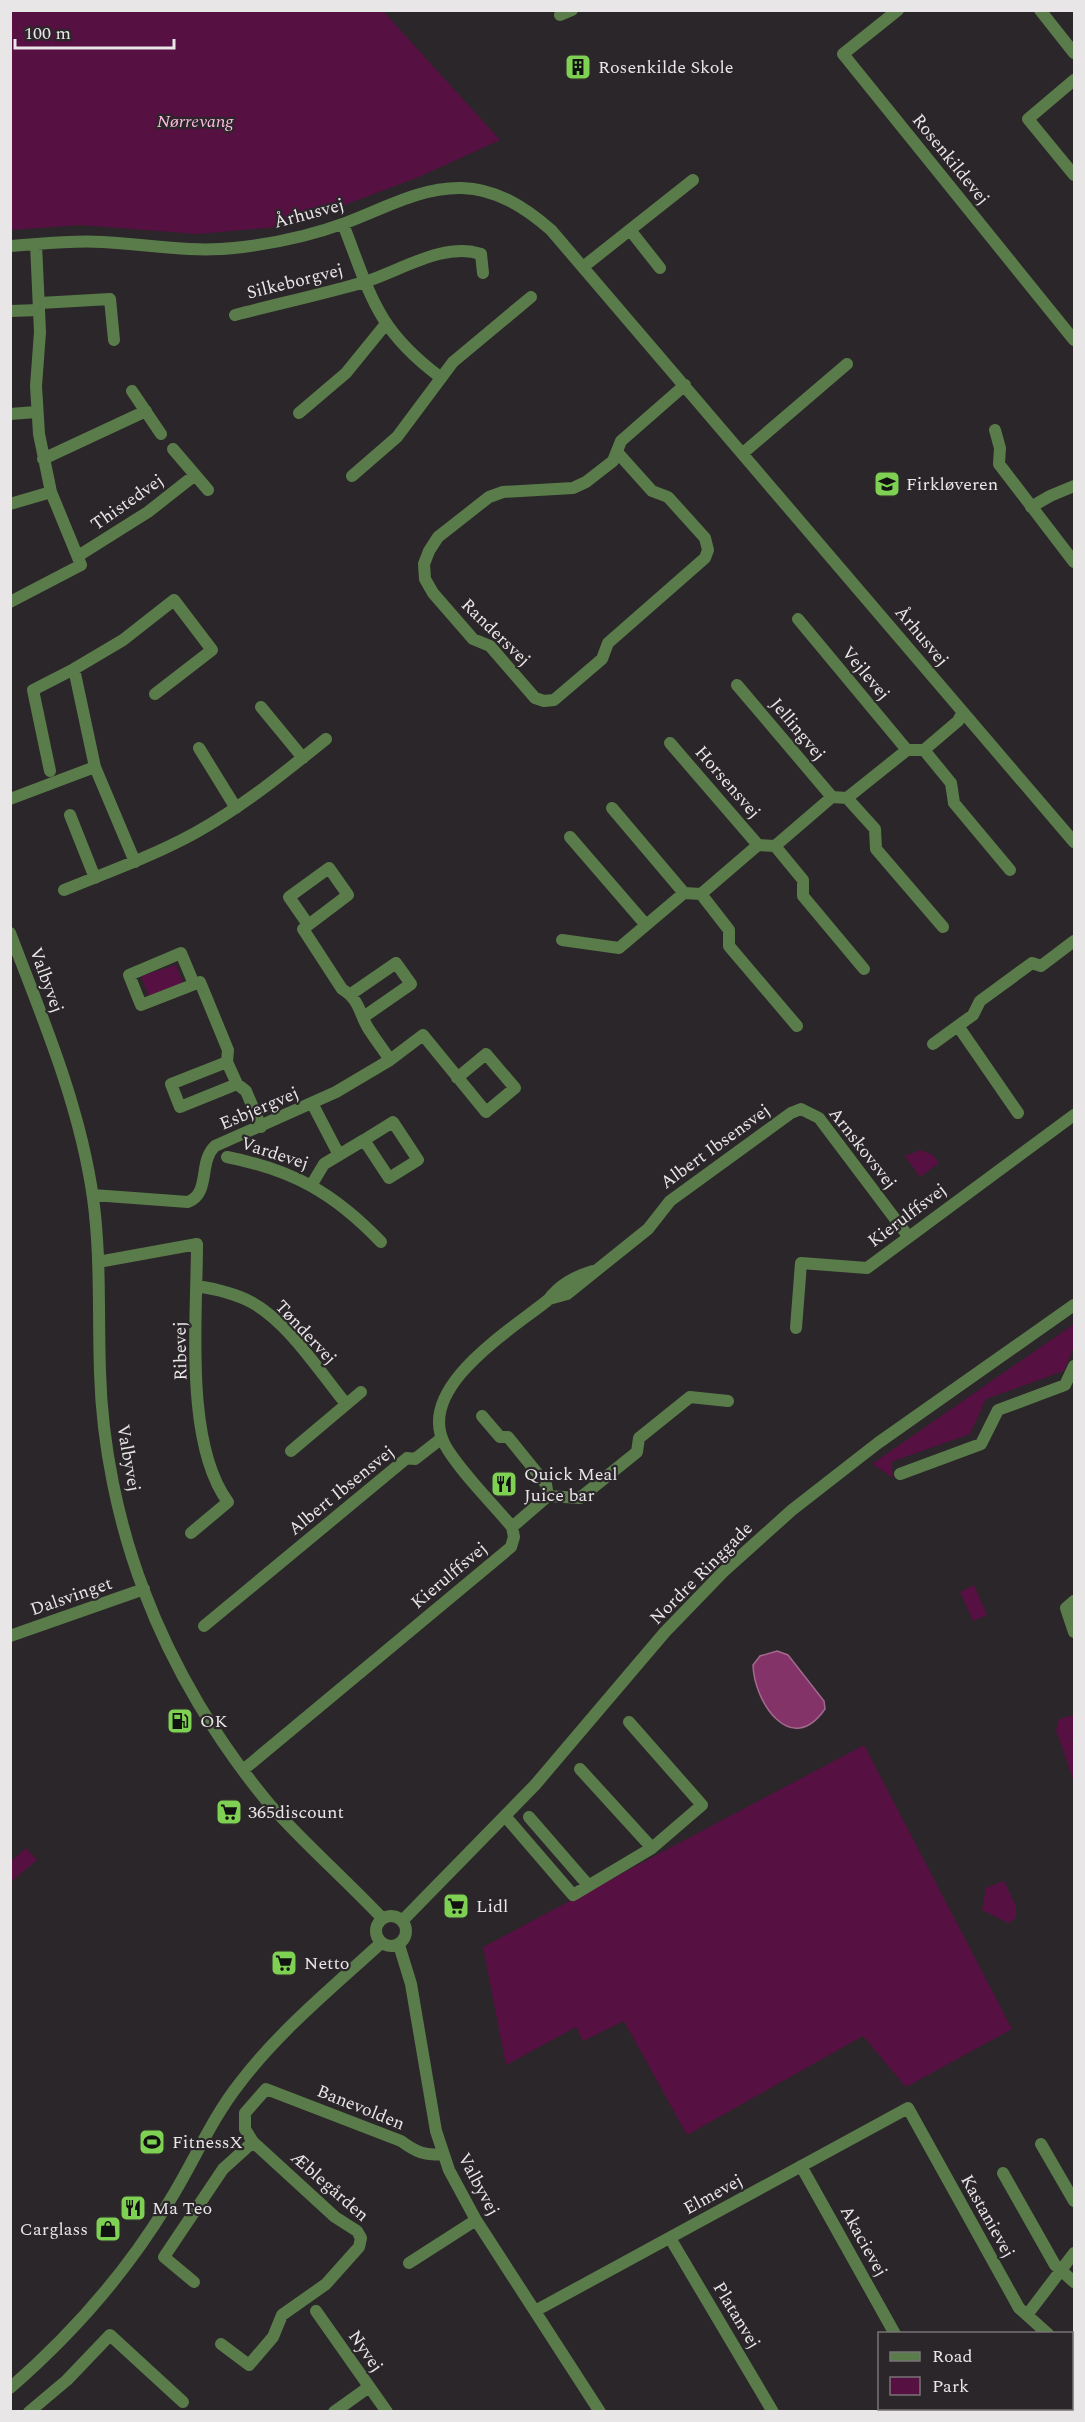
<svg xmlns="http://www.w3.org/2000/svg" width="1085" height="2422" font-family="Spectral,serif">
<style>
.green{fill:#571042}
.water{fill:#833367;stroke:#a2698e;stroke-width:1.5}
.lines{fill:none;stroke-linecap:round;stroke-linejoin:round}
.minor{stroke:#5a7c4a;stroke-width:12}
.labels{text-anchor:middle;stroke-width:4.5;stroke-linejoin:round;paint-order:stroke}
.poi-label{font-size:18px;fill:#e9e6e8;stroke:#2b2629;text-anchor:start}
.park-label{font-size:18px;font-style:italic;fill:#feb9e1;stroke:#2b2629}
.street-label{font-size:18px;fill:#e9e6e8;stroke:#2b2629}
</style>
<rect width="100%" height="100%" fill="#2b2629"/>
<path class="green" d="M11,10L383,11L500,140L421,176L289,226L197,234L80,225L11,230Z
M176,965L183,983L149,997L141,976Z
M921,1150L933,1155L939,1163L920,1177L905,1156Z
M1074,1324V1346L1064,1371L986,1399L970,1434L891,1462L893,1478L872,1464Z
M974,1585L987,1615L973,1621L960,1592Z
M1074,1715V1739L1072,1740L1074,1744V1782L1056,1730L1059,1719Z
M864,1745L1012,2029L906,2087L863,2036L687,2135L624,2021L583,2041L576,2027L506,2065L483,1947Z
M26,1848L37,1860L12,1881L11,1861Z
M1004,1881L1016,1906V1918L1008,1923L982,1910L986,1888Z"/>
<path class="water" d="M777,1651L788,1655L824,1701L825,1709C791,1758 754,1702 753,1665L760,1656Z"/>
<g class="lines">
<path class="minor" d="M898,10L843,54L1074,340
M1040,10L1074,53
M560,15L572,10
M1074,80L1028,119L1074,175
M343,224C371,296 376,329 440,377
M630,230L660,268
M10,246C41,244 71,240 102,242C146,244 189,253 234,248C271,244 310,236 345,223C383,209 420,187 462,188C497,189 526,208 551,230L1074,842
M583,267L693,180
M40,303L110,299L114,340
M10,311L39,310
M235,315C277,304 319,295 361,283C397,273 443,241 481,254L483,273
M132,391L161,434
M299,413L346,373L385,325
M10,414L36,412
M995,430L1000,448L999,464L1074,562
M173,449L208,490
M617,452L652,491L668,497L705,538L708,550L705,558L608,643L602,659L554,700L544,701L535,698L490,646L473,639L433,593L425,579L424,564L429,551L438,537L489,497L503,492L573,488L586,482L613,461L621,441L685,385
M743,453L847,364
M43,459L146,411
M352,476L397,437L453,362L531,297
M10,504L51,492
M1031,507L1050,496L1074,486
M78,556L148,512L195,475
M10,602L81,565L51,492L39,434L36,386L40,332L36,244
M798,619L907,750
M737,685L832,797
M261,707L303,758
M670,743L758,845
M199,748L236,808
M924,750L951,783L954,803L1010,870
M95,767L135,862
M50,771L33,690L74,669
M847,798L875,829L876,849L943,927
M10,799L95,767L74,669L123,640L174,600L212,650L155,694
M612,808L684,893
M70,815L95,878
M570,837L646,925
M775,846L803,880V896L864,969
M64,890C108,872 153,856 195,833C242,807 284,773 326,739
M701,894L729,930V946L797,1026
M307,923L289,897L329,868L348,895L303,929L342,989C360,1000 359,1013 368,1028C375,1039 383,1049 390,1060
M10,933C43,1019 80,1106 93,1198C101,1256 98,1314 100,1372C102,1445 118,1523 144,1591C173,1668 218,1743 271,1806C306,1845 346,1880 382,1918
M562,940L619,948L684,893L701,894L758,845L775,846L832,797L847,798L907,750H924L958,721L963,712
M194,984L181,953L129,975L141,1005L200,982L228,1050L227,1062L237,1084L246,1091L261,1127
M351,994L396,963L411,984L365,1016
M958,1026L1018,1113
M933,1044L973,1015L980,1001L1032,963L1041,966L1074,941
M227,1062L171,1084L180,1107L237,1084
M313,1105L339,1155
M227,1157C293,1170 334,1193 381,1242
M312,1184L324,1164L364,1140L389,1178L418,1160L393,1122L364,1140
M93,1195L188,1202C211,1193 198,1162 215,1146L336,1092L390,1060L423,1035L486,1112L515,1088L486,1054L457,1078
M98,1262L197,1244C197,1316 184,1443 228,1502L191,1533
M197,1286C216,1289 234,1293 251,1302C288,1322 319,1371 346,1404
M549,1299L567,1294L648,1229L670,1201L791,1113L801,1109L819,1118L908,1236
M796,1328L801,1263L867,1268L1074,1115
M482,1416L500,1437H508L546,1484L548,1496
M291,1451L361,1392
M900,1474L981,1444L998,1410L1065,1385L1074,1366
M512,1527L548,1496L580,1498L637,1452L639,1438L690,1397L728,1401
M1074,1601L1066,1608L1074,1632
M204,1626L407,1458L415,1459L442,1438
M10,1636L144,1589
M580,1769L652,1848
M243,1770L511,1547L514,1537L512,1527C493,1504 458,1469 445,1445C414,1388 511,1330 548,1300C560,1284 574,1277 593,1271
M505,1816L573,1895L652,1848L702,1805L629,1722
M529,1817L588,1885
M376 1931a15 15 0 1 1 30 0a15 15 0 1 1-30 0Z
M402,1921L535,1785L665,1632L723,1572L792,1510L878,1443L1074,1305
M399,1945L411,1984L436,2131L449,2170L476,2220L600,2412
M1041,2144L1074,2201
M801,2166L895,2334
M1003,2173L1055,2265L1074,2282
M670,2238L773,2412
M409,2263L476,2220
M194,2282L164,2257L223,2169L253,2142
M316,2311L387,2412
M535,2311L908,2108L1019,2308L1048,2334
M1027,2315L1074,2253
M221,2344L249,2365L273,2337L282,2315L326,2284L359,2247L361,2238L357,2231L335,2217L253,2142L245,2129V2113L266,2089L401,2141C416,2152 425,2156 442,2154
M1072,2354L1074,2357
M10,2388C71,2335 125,2274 167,2205C192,2166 210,2121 239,2084C279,2031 332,1988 381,1943
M943,2408L946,2412
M29,2412L67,2380L110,2335L183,2402
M334,2412L369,2387"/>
</g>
<defs>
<g id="building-square" transform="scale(1.35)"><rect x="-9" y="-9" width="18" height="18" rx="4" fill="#7ed153" stroke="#2b2629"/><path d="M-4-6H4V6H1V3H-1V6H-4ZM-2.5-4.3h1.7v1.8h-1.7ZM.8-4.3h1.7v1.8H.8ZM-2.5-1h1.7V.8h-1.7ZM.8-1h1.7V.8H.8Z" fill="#111"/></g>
<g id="school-square" transform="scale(1.35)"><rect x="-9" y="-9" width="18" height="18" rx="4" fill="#7ed153" stroke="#2b2629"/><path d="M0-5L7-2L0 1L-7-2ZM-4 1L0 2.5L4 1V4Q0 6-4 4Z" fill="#111"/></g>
<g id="restaurant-square" transform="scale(1.35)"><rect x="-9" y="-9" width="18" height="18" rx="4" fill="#7ed153" stroke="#2b2629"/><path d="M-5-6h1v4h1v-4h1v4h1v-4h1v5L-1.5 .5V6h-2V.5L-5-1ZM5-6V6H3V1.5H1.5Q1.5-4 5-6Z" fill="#111"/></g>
<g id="fuel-square" transform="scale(1.35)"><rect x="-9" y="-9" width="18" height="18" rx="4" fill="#7ed153" stroke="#2b2629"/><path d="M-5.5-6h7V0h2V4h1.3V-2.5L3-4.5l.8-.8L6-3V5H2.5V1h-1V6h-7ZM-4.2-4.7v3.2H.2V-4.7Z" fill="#111"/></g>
<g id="supermarket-square" transform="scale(1.35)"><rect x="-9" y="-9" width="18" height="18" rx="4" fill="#7ed153" stroke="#2b2629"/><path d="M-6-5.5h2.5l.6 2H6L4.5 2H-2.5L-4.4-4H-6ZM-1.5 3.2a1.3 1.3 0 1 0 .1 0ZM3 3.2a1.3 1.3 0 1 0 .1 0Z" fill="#111"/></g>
<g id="stadium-square" transform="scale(1.35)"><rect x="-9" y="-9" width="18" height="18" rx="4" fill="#7ed153" stroke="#2b2629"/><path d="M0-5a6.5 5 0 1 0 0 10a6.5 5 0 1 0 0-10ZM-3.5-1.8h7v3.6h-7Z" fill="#111"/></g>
<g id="shop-square" transform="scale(1.35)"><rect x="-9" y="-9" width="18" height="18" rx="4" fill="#7ed153" stroke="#2b2629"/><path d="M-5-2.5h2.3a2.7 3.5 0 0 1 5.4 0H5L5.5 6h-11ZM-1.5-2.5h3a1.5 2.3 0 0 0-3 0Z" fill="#111"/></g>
</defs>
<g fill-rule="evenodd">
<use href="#building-square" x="578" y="67"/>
<use href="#school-square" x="887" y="484"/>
<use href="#restaurant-square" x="504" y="1484"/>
<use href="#fuel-square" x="180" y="1721"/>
<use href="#supermarket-square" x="229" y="1812"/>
<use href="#supermarket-square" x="456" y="1906"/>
<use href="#supermarket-square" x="284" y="1963"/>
<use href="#stadium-square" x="152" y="2142"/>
<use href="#restaurant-square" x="133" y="2208"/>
<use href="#shop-square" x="108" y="2229"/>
</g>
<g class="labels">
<g class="poi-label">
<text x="598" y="73">Rosenkilde Skole</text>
<text x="906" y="490">Firkløveren</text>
<text x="524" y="1480">Quick Meal<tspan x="524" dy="21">Juice bar</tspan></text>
<text x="200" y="1727">OK</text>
<text x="248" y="1818">365discount</text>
<text x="476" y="1912">Lidl</text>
<text x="304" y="1969">Netto</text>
<text x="172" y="2148">FitnessX</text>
<text x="152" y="2214">Ma Teo</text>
<text x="88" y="2235" text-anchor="end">Carglass</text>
</g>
<g class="park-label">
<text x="195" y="127">Nørrevang</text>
</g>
<g class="street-label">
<text transform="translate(951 159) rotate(51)" y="6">Rosenkildevej</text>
<text transform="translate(309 213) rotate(-15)" y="6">Århusvej</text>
<text transform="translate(295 281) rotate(-14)" y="6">Silkeborgvej</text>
<text transform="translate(127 502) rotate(-35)" y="6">Thistedvej</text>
<text transform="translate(496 632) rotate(44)" y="6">Randersvej</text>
<text transform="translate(922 636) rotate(50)" y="6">Århusvej</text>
<text transform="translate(866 673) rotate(50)" y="6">Vejlevej</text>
<text transform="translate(798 729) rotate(50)" y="6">Jellingvej</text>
<text transform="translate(728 782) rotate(49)" y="6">Horsensvej</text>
<text transform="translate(47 980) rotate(70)" y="6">Valbyvej</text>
<text transform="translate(259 1108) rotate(-23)" y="6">Esbjergvej</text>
<text transform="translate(715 1146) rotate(-36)" y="6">Albert Ibsensvej</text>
<text transform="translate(863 1148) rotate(52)" y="6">Arnskovsvej</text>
<text transform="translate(275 1153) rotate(18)" y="6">Vardevej</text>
<text transform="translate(907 1215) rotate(-37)" y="6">Kierulffsvej</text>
<text transform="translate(306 1332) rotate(47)" y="6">Tøndervej</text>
<text transform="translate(180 1351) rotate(-91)" y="6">Ribevej</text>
<text transform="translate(129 1458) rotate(80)" y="6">Valbyvej</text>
<text transform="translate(341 1490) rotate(-39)" y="6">Albert Ibsensvej</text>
<text transform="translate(701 1573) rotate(-45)" y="6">Nordre Ringgade</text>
<text transform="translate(449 1575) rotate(-40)" y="6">Kierulffsvej</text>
<text transform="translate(71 1596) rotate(-19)" y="6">Dalsvinget</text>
<text transform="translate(361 2107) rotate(22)" y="6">Banevolden</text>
<text transform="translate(479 2184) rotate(62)" y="6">Valbyvej</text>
<text transform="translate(330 2186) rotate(41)" y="6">Æblegården</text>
<text transform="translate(713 2194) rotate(-29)" y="6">Elmevej</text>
<text transform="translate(988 2216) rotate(61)" y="6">Kastanievej</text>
<text transform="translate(864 2241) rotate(61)" y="6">Akacievej</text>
<text transform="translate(737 2315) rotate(59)" y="6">Platanvej</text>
<text transform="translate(366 2351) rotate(55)" y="6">Nyvej</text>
</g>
</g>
<rect width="1085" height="2422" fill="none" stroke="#e9e6e8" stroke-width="24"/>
<rect x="878" y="2332" width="195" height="78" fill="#2b2629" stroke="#777375" stroke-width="1.5"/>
<rect x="890" y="2352" width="30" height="9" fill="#5a7c4a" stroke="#777375" stroke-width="1.5"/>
<text x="932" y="2362" font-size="18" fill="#e9e6e8">Road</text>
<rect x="890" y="2377" width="30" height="18" fill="#571042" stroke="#777375" stroke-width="1.5"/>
<text x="932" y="2392" font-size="18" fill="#e9e6e8">Park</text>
<path d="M15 39v9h159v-9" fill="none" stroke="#e9e6e8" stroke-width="3"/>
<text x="24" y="39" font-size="18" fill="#e9e6e8" stroke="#2b2629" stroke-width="4.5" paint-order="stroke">100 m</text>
</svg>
